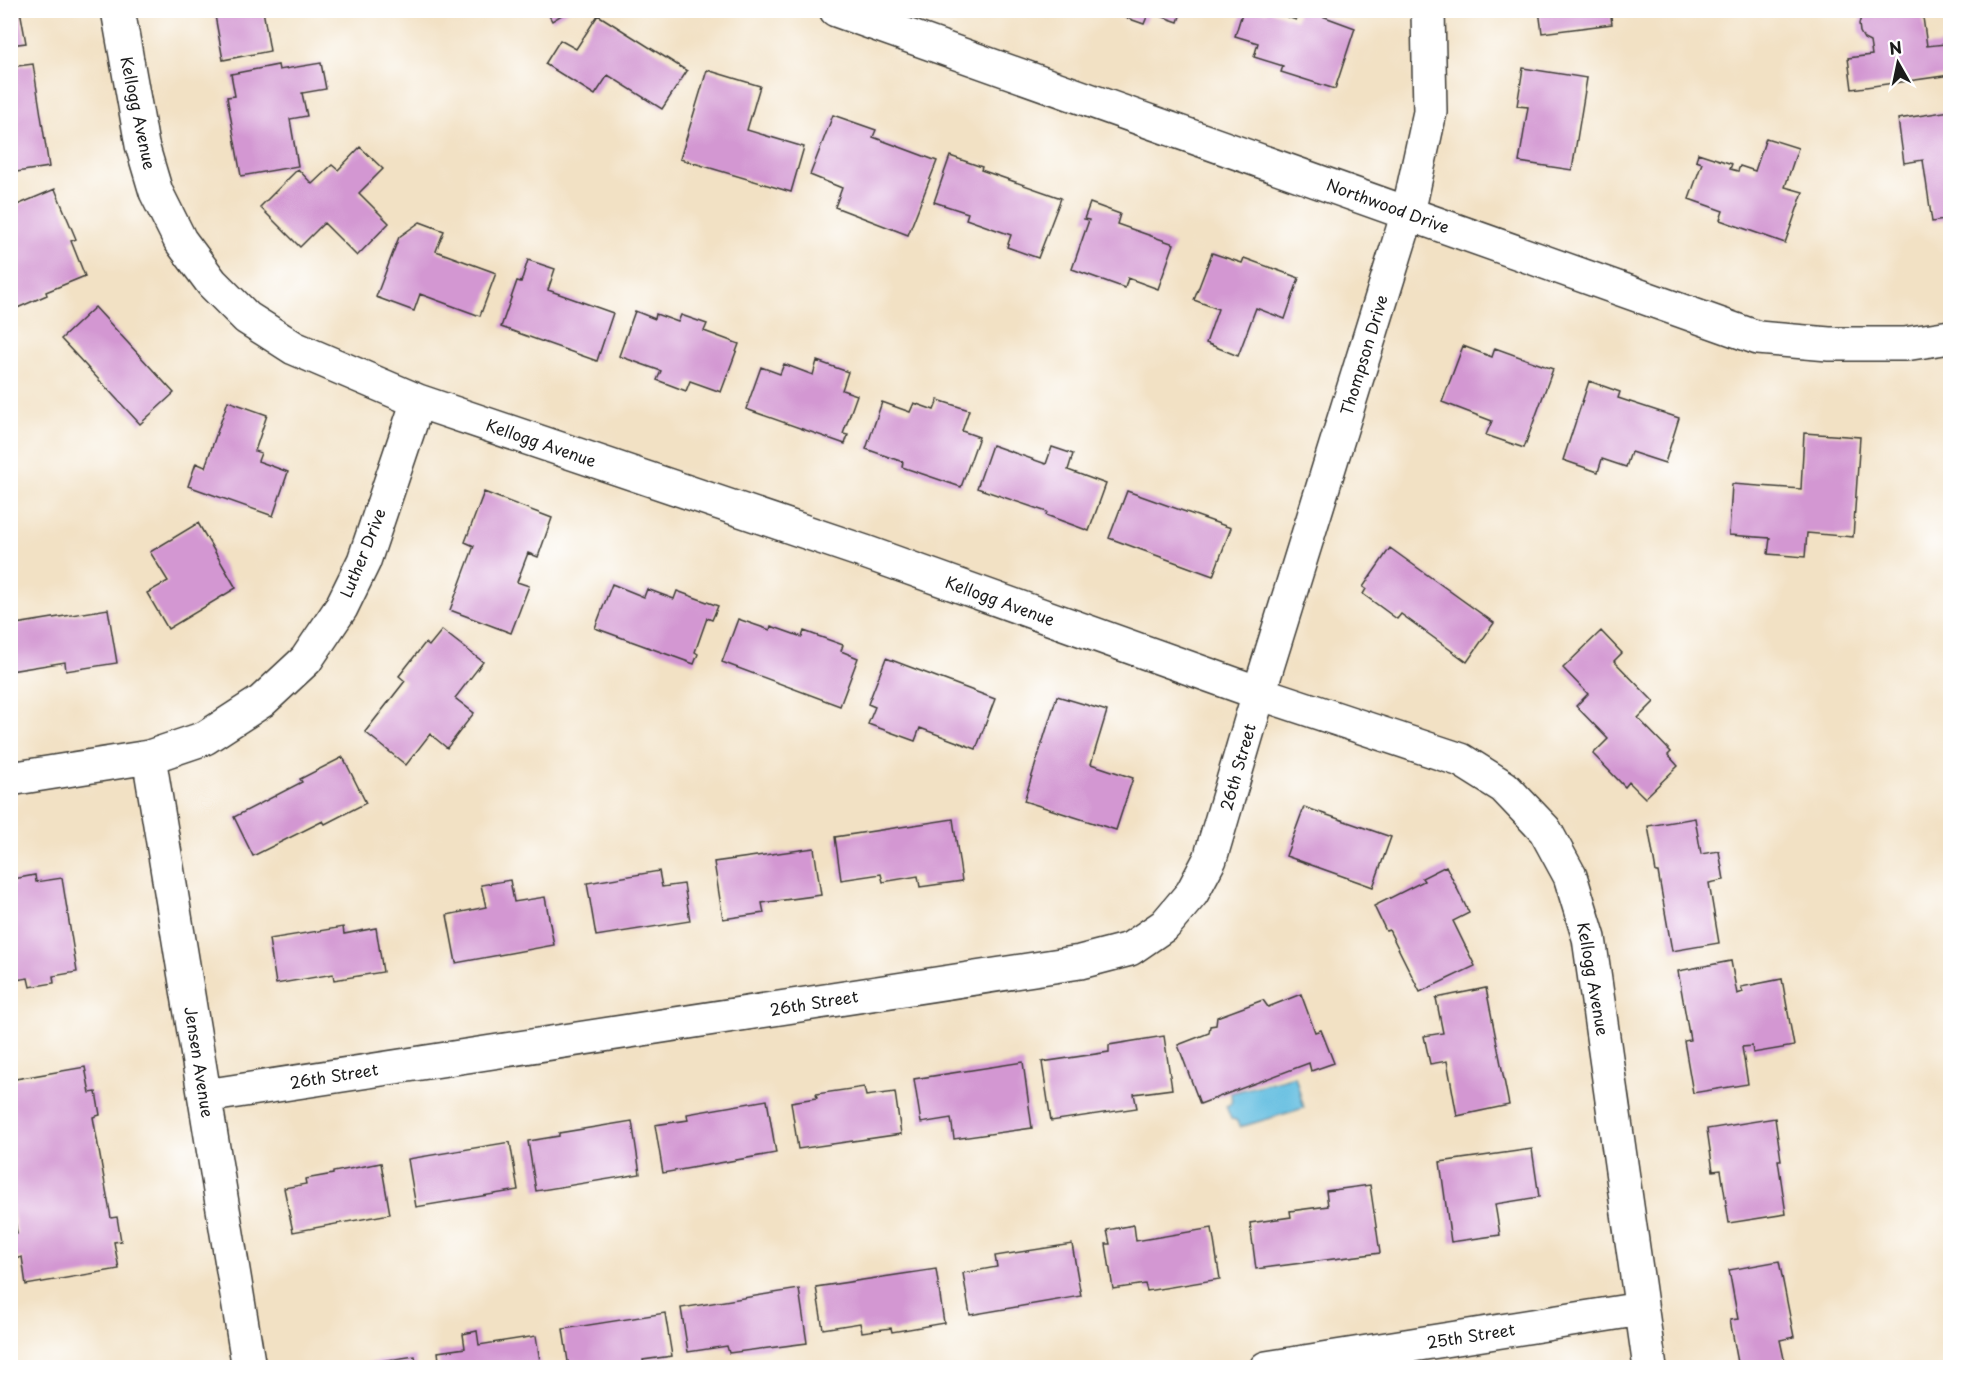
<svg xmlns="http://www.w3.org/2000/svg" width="1961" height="1378" font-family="'Playpen Sans',sans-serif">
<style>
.water{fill:#62bde0;stroke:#3f6c7e;stroke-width:1.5}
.building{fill:#d397d2}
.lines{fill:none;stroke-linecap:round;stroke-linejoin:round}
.minor-casing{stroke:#3c3a35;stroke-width:36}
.minor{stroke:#fff;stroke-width:33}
.labels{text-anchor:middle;stroke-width:6;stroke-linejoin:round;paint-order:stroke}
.street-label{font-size:16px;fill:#1c1c1c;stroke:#fff}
</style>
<rect width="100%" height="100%" fill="#fff"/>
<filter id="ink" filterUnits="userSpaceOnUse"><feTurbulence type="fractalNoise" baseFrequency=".0167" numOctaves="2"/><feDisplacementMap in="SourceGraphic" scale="12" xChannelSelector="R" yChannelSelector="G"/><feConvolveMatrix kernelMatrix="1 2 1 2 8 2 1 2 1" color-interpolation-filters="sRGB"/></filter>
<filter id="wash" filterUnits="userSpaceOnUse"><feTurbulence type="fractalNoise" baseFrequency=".008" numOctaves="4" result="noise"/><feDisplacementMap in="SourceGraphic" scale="24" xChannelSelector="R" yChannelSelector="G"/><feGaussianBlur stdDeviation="1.35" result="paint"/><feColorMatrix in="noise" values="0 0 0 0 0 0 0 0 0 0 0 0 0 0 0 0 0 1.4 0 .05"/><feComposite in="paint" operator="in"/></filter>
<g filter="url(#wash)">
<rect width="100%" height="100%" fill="#f2e1c4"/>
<path class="water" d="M1295,1076L1304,1108L1240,1127L1236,1120L1231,1119L1226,1106L1232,1103L1231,1093Z"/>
<g id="blocks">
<path class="building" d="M10,10H20L26,43L10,45Z
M214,10H263L270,51L223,60Z
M546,10H570L552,21Z
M1104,10H1182L1178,22L1149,12L1144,24Z
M1243,10H1258L1265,13L1268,10L1296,20L1298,10H1306L1355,28L1335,89L1281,72L1283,66L1254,57L1258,43L1235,36Z
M1539,10H1610L1612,24L1542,33Z
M1869,10H1922L1927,46L1945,44L1950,75L1852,89L1848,58L1872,55L1870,42L1864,39L1860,32L1859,24L1861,17L1869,13Z
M598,15L687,71L662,109L608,75L595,95L545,64L560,40L576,49Z
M321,63L326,89L302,93L307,116L290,119L298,166L241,176L227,97L235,96L231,74L278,65L279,70Z
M33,64L49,167L10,173V67Z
M1523,68L1587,78L1572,170L1519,162L1528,107L1517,106Z
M707,70L760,86L747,130L804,147L791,192L680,159Z
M1950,111V219L1932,222L1923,160L1904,163L1898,119Z
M833,115L876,130L873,137L937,161L908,235L835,207L842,188L810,175Z
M1766,138L1798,148L1785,187L1803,192L1785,243L1720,220L1723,211L1689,199L1702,163L1696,161L1698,153L1732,164L1730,169L1738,171L1740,166L1755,171Z
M360,147L383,169L359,193L389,223L357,256L324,223L300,247L260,207L298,169L312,184L332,165L338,170Z
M950,156L982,167L981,170L1061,198L1038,258L1007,247L1011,235L966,219L968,213L934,202Z
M55,189L76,239L71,241L85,276L46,292L47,295L15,309L10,298V208Z
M1090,203L1120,214L1117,224L1174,244L1158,289L1128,278L1125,288L1072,269L1089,220L1084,219Z
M420,222L444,231L436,251L496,273L480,316L420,294L414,311L376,297L399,237Z
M1212,253L1242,263L1244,258L1299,278L1285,319L1256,308L1238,356L1206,343L1218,309L1194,300Z
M528,260L555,269L548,290L613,313L597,361L501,327L517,281L521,282Z
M95,307L174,393L140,424L61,339Z
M635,311L655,319L656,314L678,322L681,315L707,324L704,331L739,344L721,392L690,381L686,391L657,380L661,371L619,356Z
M1463,346L1492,357L1495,348L1553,369L1524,448L1486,435L1492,421L1442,402Z
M817,361L848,372L842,390L857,395L843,434L848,435L845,444L746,409L761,367L780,374L784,364L813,375Z
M1589,381L1620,392L1618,398L1679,418L1665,463L1631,452L1626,467L1602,459L1598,472L1563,460Z
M938,400L969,410L962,431L979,437L961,487L902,467L903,462L866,449L882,402L910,412L914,403L934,410Z
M228,401L267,415L255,451L261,453L258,461L288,472L273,516L188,486L196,463L205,467Z
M1804,433L1860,437L1853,537L1807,533L1805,557L1768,554L1770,538L1729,535L1732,484L1801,489Z
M992,445L1046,464L1052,447L1073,454L1068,470L1106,484L1089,531L1046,515L1047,512L977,488Z
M1950,470V502H1949L1944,471Z
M1127,491L1231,528L1213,576L1109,538Z
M484,492L552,518L538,557L528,553L517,582L529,586L511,633L450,610L474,546L465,542Z
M198,523L236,588L168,629L147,593L168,581L150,552Z
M1390,548L1494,623L1467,662L1401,614L1397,619L1363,594L1366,589L1363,587Z
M612,584L644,597L647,589L674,599L677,591L718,606L712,620L707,618L695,652L698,654L694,664L595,628Z
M108,609L117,663L66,671L65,662L10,671V625Z
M738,619L770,630L771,626L802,637L804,631L843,645L841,651L858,658L840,706L722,662Z
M442,630L483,662L455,698L474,713L447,748L430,734L406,765L365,732L405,681L399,676L425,643L429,646Z
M1601,631L1622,653L1614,661L1654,702L1638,718L1671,752L1668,755L1678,766L1645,798L1629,782L1625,787L1593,754L1608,739L1576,706L1588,694L1563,668Z
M886,658L995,699L976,749L920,728L915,741L868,724L875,707L868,704Z
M1057,696L1107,711L1091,764L1133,778L1116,830L1024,801Z
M343,757L366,803L325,824L323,821L253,856L234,817L302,782L300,779Z
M1304,807L1391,837L1373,887L1286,856Z
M1695,818L1701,854L1719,851L1724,880L1709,883L1719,943L1672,951L1658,872H1656L1648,826Z
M953,819L962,881L920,887L918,876L883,882L881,874L841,880L835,837Z
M814,848L821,895L762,903L764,913L723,919L714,862Z
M1446,866L1469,913L1453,921L1475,966L1420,992L1389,930L1386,931L1374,906L1424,881L1422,878Z
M659,871L662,887L684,884L690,921L596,936L587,883Z
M35,875L36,882L62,878L77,972L53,976L54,983L30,987L28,978L10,981V885H14L13,879Z
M510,880L514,902L545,897L554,945L456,963L447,915L486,907L481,885Z
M343,927L344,934L376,928L383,972L334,980L333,974L276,984L269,939Z
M1731,961L1737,994L1743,992L1741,987L1782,979L1794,1046L1753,1053L1752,1046L1742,1047L1748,1084L1693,1093L1684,1041L1690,1040L1678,971Z
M1486,988L1509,1105L1457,1116L1447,1061L1430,1064L1424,1036L1443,1033L1436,998Z
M1301,994L1315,1032L1321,1030L1334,1063L1311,1071L1309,1063L1200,1104L1178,1045L1209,1033L1210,1026L1216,1025L1217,1017L1263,1000L1268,1007Z
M1164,1036L1172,1089L1134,1094L1137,1108L1051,1121L1042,1062L1109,1052V1045Z
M1023,1062L1032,1128L954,1139L951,1118L921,1123L914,1079Z
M85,1067L90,1093L96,1092L100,1115L93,1117L111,1218L117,1217L121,1241L114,1242L119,1269L26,1285L22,1257L15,1259L11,1234L17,1233L10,1195V1080Z
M864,1087L866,1096L895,1092L901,1134L798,1149L791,1102L817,1098L816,1094Z
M767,1100L776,1153L663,1173L655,1125L688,1120L687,1114Z
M1775,1118L1781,1160H1778L1786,1214L1729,1223L1721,1170L1713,1171L1707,1129Z
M632,1121L640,1174L536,1191L528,1141L559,1136V1133Z
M510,1142L518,1190L416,1207L408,1159Z
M1532,1149L1539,1197L1495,1204L1500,1235L1451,1242L1440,1162Z
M381,1163L390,1214L293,1232L284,1188L306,1184L305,1179L333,1174V1172Z
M1370,1185L1380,1253L1256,1269L1250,1223L1291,1217L1290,1211L1328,1206L1326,1191Z
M1134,1225L1136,1241L1212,1228L1220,1279L1147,1291L1145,1284L1113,1289L1106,1244H1110L1107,1230Z
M1072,1244L1081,1296L970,1315L963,1273L997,1267L995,1256Z
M1779,1261L1794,1337L1780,1340L1786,1368H1739L1730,1320L1738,1319L1729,1270Z
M936,1269L944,1323L892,1332L891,1328L862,1332L860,1323L823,1329L816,1287Z
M799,1289L807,1343L729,1353L727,1346L688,1352L681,1308Z
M665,1313L672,1356L643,1360L644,1366L636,1368H569L563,1329Z
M477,1331L479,1345L536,1336L541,1368H440L438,1352L465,1348L463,1334Z
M415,1356L417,1368H346V1366Z"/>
</g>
</g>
<g filter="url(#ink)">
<use href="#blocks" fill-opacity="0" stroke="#3c3a35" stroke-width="1.5"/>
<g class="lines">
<g class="minor-casing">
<path id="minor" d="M118,10L142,145L156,192L180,240L212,283L247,318L294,348L418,401L865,552L1259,693L1461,760L1504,787L1545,830L1570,876L1589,938L1650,1368
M836,10L1758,338L1829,344H1905L1950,337
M149,757L249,1368
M10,779L149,757L205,738L262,701L306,660L341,608L364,561L418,401
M205,1096L1080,962L1130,949L1165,925L1192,893L1210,859L1259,693L1408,213L1430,112L1428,10
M1266,1368L1641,1309"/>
</g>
<use href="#minor" class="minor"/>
</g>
</g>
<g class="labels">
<g class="street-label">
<text transform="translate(138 113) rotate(78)" y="6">Kellogg Avenue</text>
<text transform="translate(1388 206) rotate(20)" y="6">Northwood Drive</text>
<text transform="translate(1364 355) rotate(-73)" y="6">Thompson Drive</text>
<text transform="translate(541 443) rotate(19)" y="6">Kellogg Avenue</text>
<text transform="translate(363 553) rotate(-68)" y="6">Luther Drive</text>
<text transform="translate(1000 601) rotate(20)" y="6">Kellogg Avenue</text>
<text transform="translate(1238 767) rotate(-74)" y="6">26th Street</text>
<text transform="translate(1593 979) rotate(80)" y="6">Kellogg Avenue</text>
<text transform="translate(814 1003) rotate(-9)" y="6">26th Street</text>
<text transform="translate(199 1062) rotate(81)" y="6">Jensen Avenue</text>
<text transform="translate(334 1076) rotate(-9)" y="6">26th Street</text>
<text transform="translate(1471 1336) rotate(-9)" y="6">25th Street</text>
</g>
</g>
<rect width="1961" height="1378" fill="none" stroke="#fff" stroke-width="36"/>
<g transform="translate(1898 63) rotate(351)" stroke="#ffffff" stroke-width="4.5" paint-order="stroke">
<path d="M0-4.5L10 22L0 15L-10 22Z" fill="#1c1c1c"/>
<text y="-9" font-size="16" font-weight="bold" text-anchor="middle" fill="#1c1c1c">N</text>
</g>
</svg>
